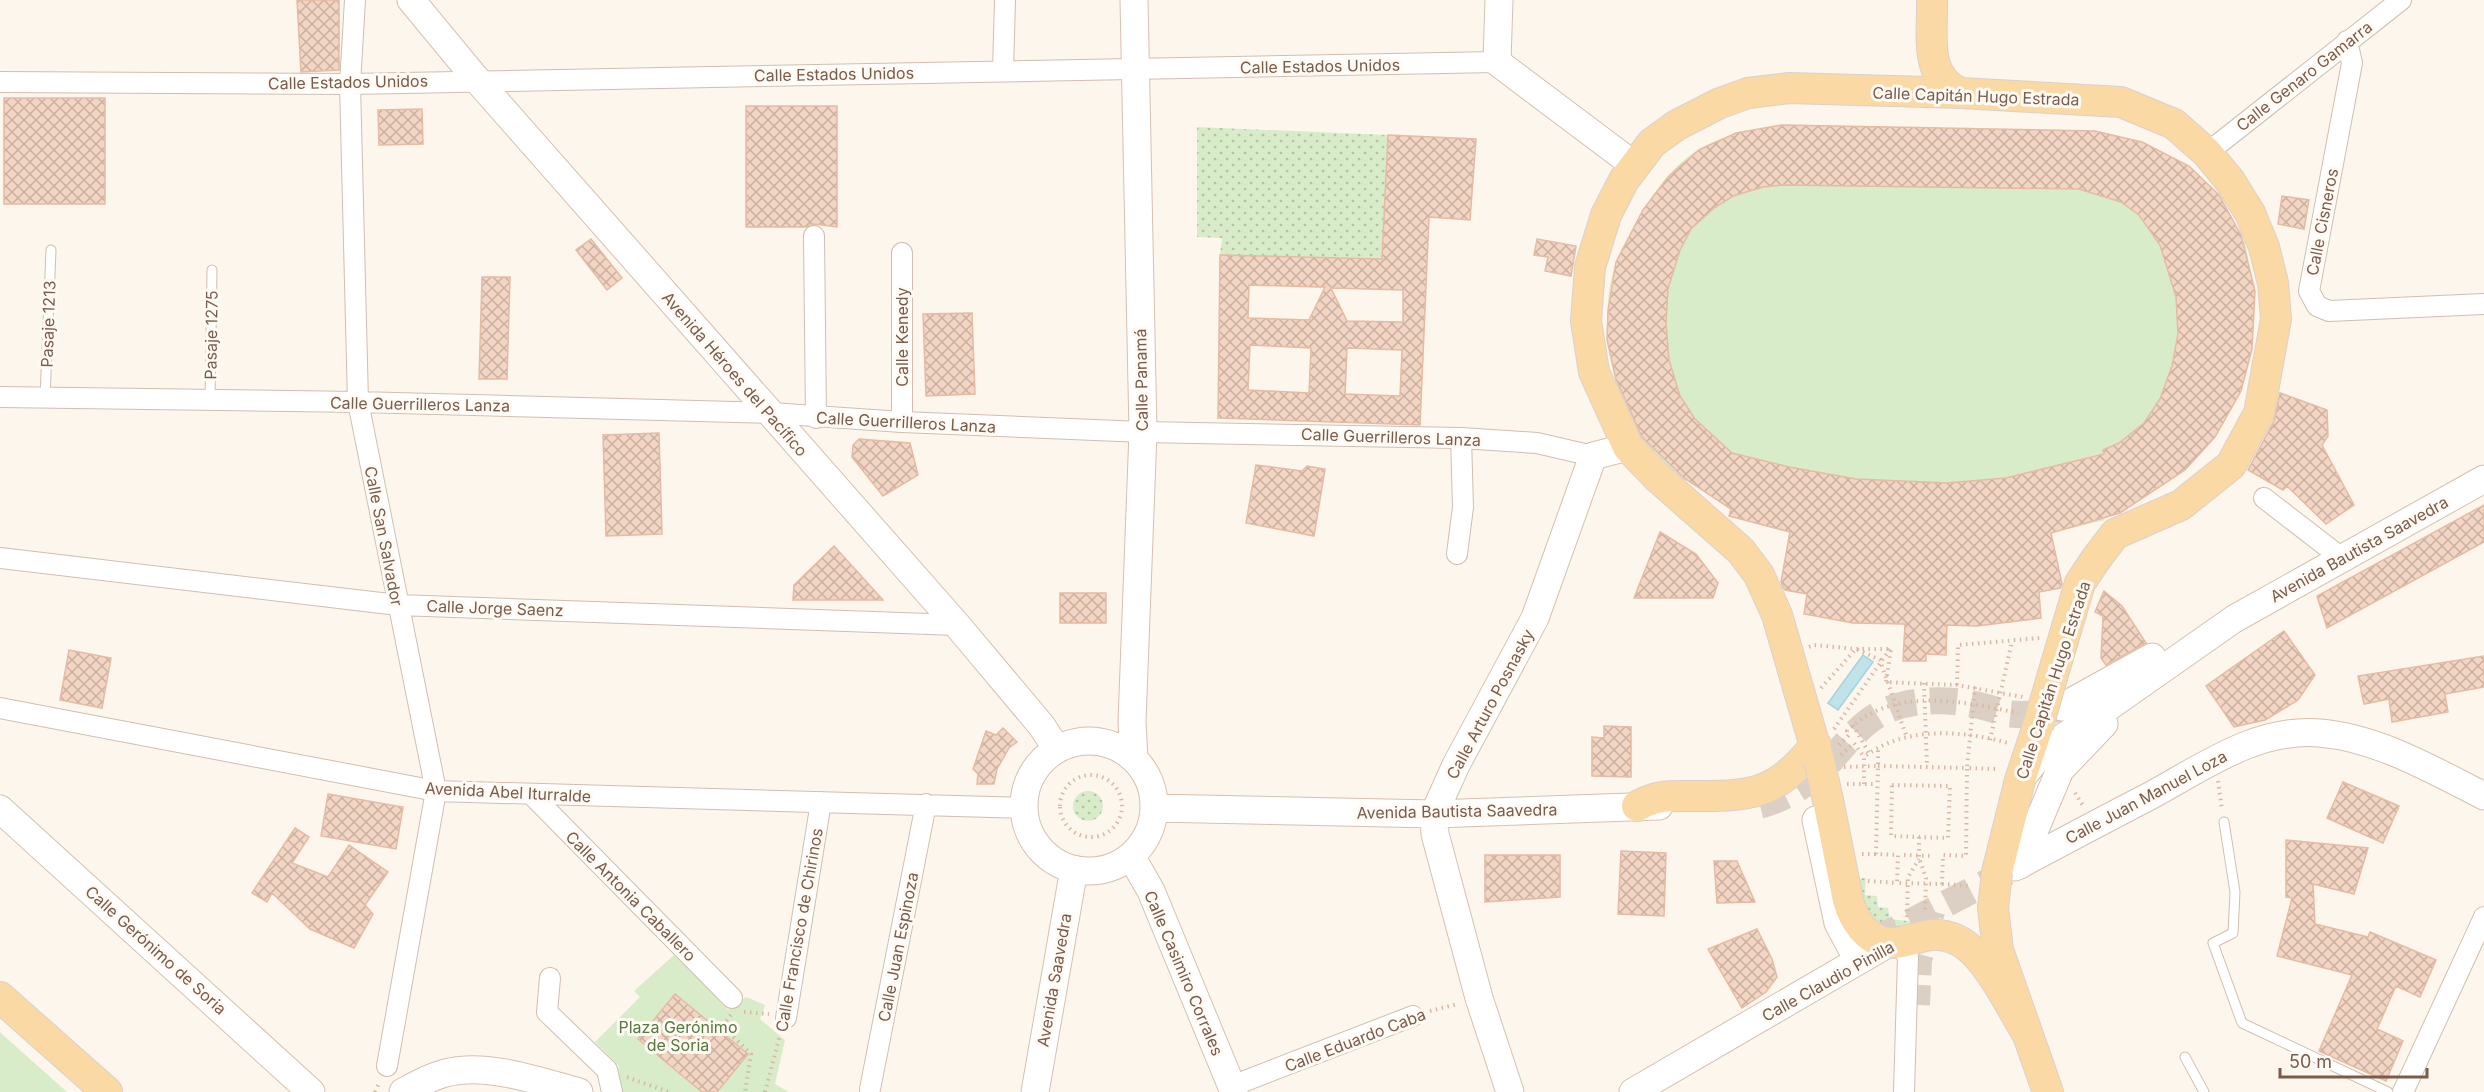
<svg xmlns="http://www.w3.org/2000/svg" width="2484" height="1092" font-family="Inter,sans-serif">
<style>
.grass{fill:url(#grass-dots)}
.park{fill:#d8ecc9}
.water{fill:#bfe3e8;stroke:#a5d3da;stroke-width:1.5}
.building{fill:url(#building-cross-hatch);stroke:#e6bba3;stroke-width:1.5;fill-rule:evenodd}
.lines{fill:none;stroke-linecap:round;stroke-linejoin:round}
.street-tunnel{stroke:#dcd0c4;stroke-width:20;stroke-dasharray:20 10;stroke-linecap:butt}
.secondary-tunnel{stroke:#dcd0c4;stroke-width:27;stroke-dasharray:27 14;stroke-linecap:butt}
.lane-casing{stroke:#d1beb0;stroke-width:11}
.street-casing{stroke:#d1beb0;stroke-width:22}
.secondary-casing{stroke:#d6c0b0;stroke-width:29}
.primary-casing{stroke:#dad1cd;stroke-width:32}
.path{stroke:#d9b8a5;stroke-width:4;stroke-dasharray:1.5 4.5;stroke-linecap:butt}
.lane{stroke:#fff;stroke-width:9}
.street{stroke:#fff;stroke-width:20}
.secondary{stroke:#fff;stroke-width:27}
.primary{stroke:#fbd9a5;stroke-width:30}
.primary-bridge-casing{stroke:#dad1cd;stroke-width:32;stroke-linecap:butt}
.primary-bridge{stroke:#fbd9a5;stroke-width:30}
.labels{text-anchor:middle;stroke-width:6;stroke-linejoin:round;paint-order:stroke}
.street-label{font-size:16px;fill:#7a5c4d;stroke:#fffaf3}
.park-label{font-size:16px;fill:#537a41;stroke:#fffaf3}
</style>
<defs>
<pattern id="grass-dots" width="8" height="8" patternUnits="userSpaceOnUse" patternTransform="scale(1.5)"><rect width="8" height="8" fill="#d8ecc9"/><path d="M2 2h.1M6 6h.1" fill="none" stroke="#b4c2a5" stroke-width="1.8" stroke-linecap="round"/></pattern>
<pattern id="building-cross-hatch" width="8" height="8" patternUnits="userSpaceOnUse" patternTransform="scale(1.5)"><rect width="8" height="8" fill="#f3d5c3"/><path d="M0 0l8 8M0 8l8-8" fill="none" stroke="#cab0a1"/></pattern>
</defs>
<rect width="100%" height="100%" fill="#fdf6ec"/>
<path class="grass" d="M1197,127L1388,135L1383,234L1428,237L1427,260L1220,255L1222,238L1197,237Z
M1073 806a15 15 0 1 1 30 0a15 15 0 1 1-30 0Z
M1866,878L1865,895L1877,896L1878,907L1888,908L1890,919L1915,922L1902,929L1873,926L1855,879Z"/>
<path class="park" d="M1782,125L2095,131L2142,142L2219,195L2245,243L2255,291L2252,349L2241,391L2215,437L2185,470L2128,508L2123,498L2100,506L2105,520L2051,533L2063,588L2039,592L2041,618L1977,626L1939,625L1947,634L1946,655L1926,654L1903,661L1904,634L1923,633V625L1853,623L1804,614L1807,594L1780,589L1789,532L1729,516L1732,502C1710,495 1687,483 1668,468C1613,420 1594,329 1616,262C1621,249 1629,237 1635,225C1649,197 1672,166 1699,149C1725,134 1754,130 1782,125Z
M675,954L728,1010L746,997L765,1005L760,1019L785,1040L775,1084L789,1092H621L616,1073L619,1066L595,1042L640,997L634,991Z
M0,1032L3,1035L67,1092H0Z"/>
<path class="water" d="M1863,655L1873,662L1838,710L1828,703Z"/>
<path class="building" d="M297,0H339V70L301,72Z
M4,98H105V204H4Z
M746,106H837V227L814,224L806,227H746Z
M422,109L423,144L379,145L378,110Z
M1782,125L2095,131L2142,142L2189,166L2219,195L2241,235L2255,291L2252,349L2241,391L2215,437L2185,470L2120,513L2051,533L2062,584L2060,588L2039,592L2041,618L1977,626L1947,625L1946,655L1926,654V661H1903L1905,624L1853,623L1804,614L1807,594L1785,590L1781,582L1790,532L1729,516L1731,509L1684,478L1642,437L1616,379L1607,340L1608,311L1616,262L1643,210L1669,176L1699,150L1736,133ZM1783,185L2079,189L2121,202L2139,215L2160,245L2176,297L2178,334L2172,366L2160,399L2144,423L2119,443L2103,450L2104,454L2006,478L1947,483L1856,479L1789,467L1732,453L1695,419L1680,396L1669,360L1666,323L1668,289L1680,250L1691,229L1714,208L1733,196L1763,187Z
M1388,135L1476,139L1470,220L1429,217L1420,425L1218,418L1220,255L1382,259ZM1249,285L1318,287H1325L1309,320L1248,318ZM1331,288L1403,290V322L1347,321ZM1250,345L1311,348L1309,393L1248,390ZM1347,348L1402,350L1400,396L1345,394Z
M2282,196L2309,200L2304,229L2278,224Z
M591,239L622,278L607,290L576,250Z
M1537,239L1576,246L1571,276L1545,271L1548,257L1534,255Z
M482,277H510L507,379H479Z
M972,313L975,394L926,396L923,314Z
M2280,393L2327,410L2328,436L2322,445L2354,505L2326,524L2287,486L2283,490L2248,470L2274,421Z
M659,433L662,534L606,536L603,435Z
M859,439L910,443L918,475L883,496L852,457L853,445Z
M1256,465L1302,471L1307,466L1325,469L1314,536L1246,523Z
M2484,505V542L2327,628L2317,596Z
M1660,532L1696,554L1718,583L1713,598H1634Z
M834,546L883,600H793L794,585Z
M2104,591L2122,606L2146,643L2106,665L2101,658L2103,616L2095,612Z
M1060,593H1106V623H1060Z
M2284,631L2315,675L2298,700L2265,720L2234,727L2206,686Z
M69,650L111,658L102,708L60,700Z
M2484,656V687L2445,694L2448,712L2392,722L2389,699L2364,704L2358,676Z
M1604,726L1631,727V777L1592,776V737L1604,738Z
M1003,728L1017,742L1009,748L997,769L994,784H977L978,774L973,769L986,731L996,735Z
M2343,782L2399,806L2383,843L2327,818Z
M328,794L403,807L396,849L321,836Z
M295,828L309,837L292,863L328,877L349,845L388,872L365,905L373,914L354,948L310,929L272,893L267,902L252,893Z
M2286,840L2368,848L2354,894L2313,884L2315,924L2368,937L2370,932L2436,960L2420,997L2396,986L2377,1029L2403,1041L2386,1081L2319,1051L2352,975L2277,956L2292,898L2286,897Z
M1621,851L1666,853L1664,916L1618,914Z
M1485,855H1560V897L1485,902Z
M1714,861H1737L1755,902L1717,903Z
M1757,929L1772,959L1777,977L1766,992L1742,1008L1708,949Z
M675,994L748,1054L717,1092H702L638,1039Z"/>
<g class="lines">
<path class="street-tunnel" d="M1920,1005L1922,961L1935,912"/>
<path class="secondary-tunnel" d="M1760,805C1781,800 1807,785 1823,769C1845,746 1860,721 1890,709C1918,698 1952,699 1981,706C1991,708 2001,713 2011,714C2029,716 2044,712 2061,708
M1874,941L2013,869"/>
<g class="lane-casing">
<path id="lane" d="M45,398L51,250
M210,400L212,270
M2224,822L2235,892L2233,933L2213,943L2242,1023L2388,1092
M2185,1057L2204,1092"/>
</g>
<g class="street-casing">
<path id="street" d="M355,0L350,84L358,402L436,791L387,1066
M2347,41L2352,63L2309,291L2317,306L2329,311L2484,304
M1003,71L1005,0
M0,82L350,84L1497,62
M2207,153L2401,0
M814,236L816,418
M902,253V422
M0,397L358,402L771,413L902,422L1143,432L1461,438L1537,443L1593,456
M2264,498L2343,559
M1457,554L1463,507L1461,438
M0,558L398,605L957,625
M0,708L436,791L1024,808
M531,794L732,998
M1889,943L1902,947L1908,957L1904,1092
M550,978L547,1012L607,1070L612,1092
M786,1018L821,802
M1232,1086L1413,1016
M870,1089L926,804
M2403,1092L2484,917"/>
</g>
<g class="secondary-casing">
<path id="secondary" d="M411,0L478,81L957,625L1041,725L1057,749
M1134,0L1143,432L1132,722L1134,759
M1499,0L1497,62L1634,165
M2062,707L2152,657
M1024 806a65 65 0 1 1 130 0a65 65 0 1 1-130 0Z
M2023,776L2046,748L2090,720L2234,619L2484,479
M1154,808L1434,814L1659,806
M0,809L311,1092
M1816,820L1838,923L1858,960
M1131,856L1151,891L1234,1092
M2020,865L2060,770L2104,724
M2015,867C2059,844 2103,820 2148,797C2200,769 2257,727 2320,733C2378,738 2433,770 2484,796
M403,1092C418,1084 434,1075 450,1072C488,1063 542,1082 579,1092
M1035,1092L1074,869
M1510,1092L1479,998L1435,834L1434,814L1456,765L1535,618L1593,456L1628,447
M1633,1092L1889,943"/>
</g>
<g class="primary-casing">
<path id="primary" d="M1932,0C1933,34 1923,78 1961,93
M1819,760L1777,615L1759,575L1741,551L1657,477L1628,447L1594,372L1586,321L1590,267L1606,215L1624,180L1652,143L1677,125L1720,103L1748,93L1789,88L1961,93L2121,102L2174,124L2207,153L2230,181L2250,213L2264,247L2273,283L2276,319L2259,413L2231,465L2181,505L2115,534L2096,559L2080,583L2053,674
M1828,800L1848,900C1853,919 1867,942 1890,943C1915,944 1928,926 1957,940C1986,953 2011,1008 2028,1035
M1637,806C1657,795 1668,796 1690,796C1753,796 1774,796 1816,745
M1997,872L2020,780L2038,726
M1993,908L1998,950L2048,1092
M0,997L107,1092"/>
</g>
<path class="path" d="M1809,647L1814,645L1856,649H1891L1886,682L1957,685L2023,697
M1924,683L1927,767
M1957,685L1958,645L2040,638
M1975,687L1967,768L1999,769
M1821,688L1856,649L1880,660L1907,738
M1853,725L1869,753
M1834,729L1890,649
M1990,740L2012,641
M1839,745L1849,735L1847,731C1892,686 1962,701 2018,713
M1841,755L1854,743L1864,757
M1878,766L1967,768L1966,856L1943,855L1942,884L1897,883L1898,855L1876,854Z
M1844,767L1878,766V750
M1060 806a31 31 0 1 1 62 0a31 31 0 1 1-62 0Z
M2218,781L2222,810
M1847,784H1877
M1864,784V757C1904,726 1962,730 2008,743
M1892,785L1950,786L1948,838L1891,836Z
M2075,793L2084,807
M1919,837V858L1926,878L1925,913
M1862,854H1876
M1904,855L1934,856
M1868,881L1897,883
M1942,884L1971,886
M1907,917L1908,877L1919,859
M1430,1011L1458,1004
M744,1012L769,1014
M731,1015L722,1026L751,1054L745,1092
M627,1077L669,1092
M375,1092L379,1083
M765,1092L780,1035"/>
<use href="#lane" class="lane"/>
<use href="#street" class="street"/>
<use href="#secondary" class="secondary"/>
<use href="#primary" class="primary"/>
<g class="primary-bridge-casing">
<path id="primary-bridge" d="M2038,726L2053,674
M1819,760L1828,800
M1993,908L1997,872"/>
</g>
<use href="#primary-bridge" class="primary-bridge"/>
</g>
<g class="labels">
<g class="street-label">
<text transform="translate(1320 66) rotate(-1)" y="6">Calle Estados Unidos</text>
<text transform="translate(834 74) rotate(-1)" y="6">Calle Estados Unidos</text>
<text transform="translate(2304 76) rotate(-38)" y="6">Calle Genaro Gamarra</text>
<text transform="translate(348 82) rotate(-1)" y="6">Calle Estados Unidos</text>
<text transform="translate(1976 96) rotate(2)" y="6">Calle Capitán Hugo Estrada</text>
<text transform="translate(2322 222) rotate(-79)" y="6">Calle Cisneros</text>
<text transform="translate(48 324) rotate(-88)" y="6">Pasaje 1213</text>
<text transform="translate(211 335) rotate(-89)" y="6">Pasaje 1275</text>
<text transform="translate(902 337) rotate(-90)" y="6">Calle Kenedy</text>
<text transform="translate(735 374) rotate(49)" y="6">Avenida Héroes del Pacífico</text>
<text transform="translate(1141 380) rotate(-91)" y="6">Calle Panamá</text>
<text transform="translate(420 404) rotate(1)" y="6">Calle Guerrilleros Lanza</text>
<text transform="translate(906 422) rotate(3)" y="6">Calle Guerrilleros Lanza</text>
<text transform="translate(1391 437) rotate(2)" y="6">Calle Guerrilleros Lanza</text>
<text transform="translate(384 536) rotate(79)" y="6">Calle San Salvador</text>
<text transform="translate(2359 549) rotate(-29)" y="6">Avenida Bautista Saavedra</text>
<text transform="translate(495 608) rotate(2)" y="6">Calle Jorge Saenz</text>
<text transform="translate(2053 680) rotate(-72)" y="6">Calle Capitán Hugo Estrada</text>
<text transform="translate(1490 704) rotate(-62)" y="6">Calle Arturo Posnasky</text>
<text transform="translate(508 792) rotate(3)" y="6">Avenida Abel Iturralde</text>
<text transform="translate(2146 797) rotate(-28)" y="6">Calle Juan Manuel Loza</text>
<text transform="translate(1457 811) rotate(-1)" y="6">Avenida Bautista Saavedra</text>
<text transform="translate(631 896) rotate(45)" y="6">Calle Antonia Caballero</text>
<text transform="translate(799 930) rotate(-80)" y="6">Calle Francisco de Chirinos</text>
<text transform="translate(898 947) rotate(-79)" y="6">Calle Juan Espinoza</text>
<text transform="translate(156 950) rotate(42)" y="6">Calle Gerónimo de Soria</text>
<text transform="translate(1184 973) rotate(67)" y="6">Calle Casimiro Corrales</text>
<text transform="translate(1054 980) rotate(-80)" y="6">Avenida Saavedra</text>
<text transform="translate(1828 981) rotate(-29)" y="6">Calle Claudio Pinilla</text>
<text transform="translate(1355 1040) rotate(-21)" y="6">Calle Eduardo Caba</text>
</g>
<g class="park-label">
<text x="678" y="1033">Plaza Gerónimo<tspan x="678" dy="18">de Soria</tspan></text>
</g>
</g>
<path d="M2280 1068v9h147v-9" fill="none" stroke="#7a5c4d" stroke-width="3"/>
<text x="2289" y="1068" font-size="18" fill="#7a5c4d" stroke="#fffaf3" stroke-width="4.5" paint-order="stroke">50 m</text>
</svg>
